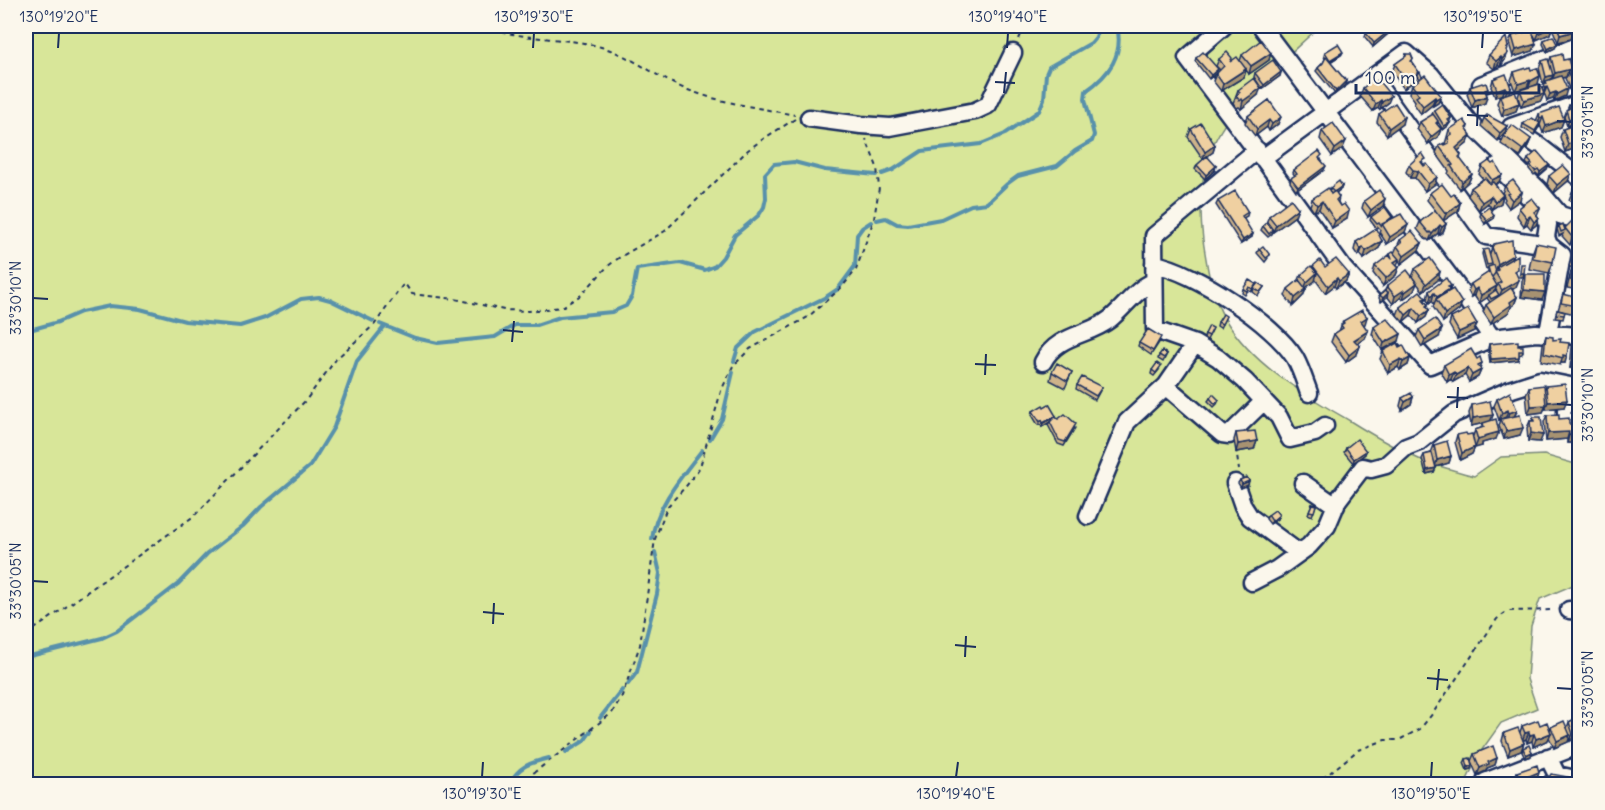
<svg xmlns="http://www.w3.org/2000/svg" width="1605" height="810" font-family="Delius,sans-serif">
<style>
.green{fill:#d8e699;stroke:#7a8a7c;stroke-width:1.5}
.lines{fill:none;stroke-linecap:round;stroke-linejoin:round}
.stream{stroke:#5991ab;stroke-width:4}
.minor-casing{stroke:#1b2f5e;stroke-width:21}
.path{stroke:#1b2f5e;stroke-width:2;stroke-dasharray:4.5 4.5;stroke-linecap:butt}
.minor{stroke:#fbf7ec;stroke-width:16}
.wall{fill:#ceb38a;stroke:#1b2f5e;stroke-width:1.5}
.shaded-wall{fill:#a79271;stroke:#1b2f5e;stroke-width:1.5}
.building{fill:#efd0a1;stroke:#1b2f5e;stroke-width:1.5}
.ticks{fill:none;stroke:#1b2f5e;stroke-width:2}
.neatline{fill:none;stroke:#1b2f5e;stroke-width:2}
.ticks-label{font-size:15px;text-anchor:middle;fill:#1b2f5e}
</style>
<rect width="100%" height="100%" fill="#fbf7ec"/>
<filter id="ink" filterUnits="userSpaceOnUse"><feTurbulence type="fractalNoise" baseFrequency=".0167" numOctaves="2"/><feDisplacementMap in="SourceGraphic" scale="12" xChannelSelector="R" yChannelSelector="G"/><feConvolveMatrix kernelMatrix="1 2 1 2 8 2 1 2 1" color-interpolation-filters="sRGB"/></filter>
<g filter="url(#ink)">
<path class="green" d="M26,26H1320C1286,58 1234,100 1214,143C1200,173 1199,208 1203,240C1207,266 1211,296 1225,319C1253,366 1304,394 1350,421C1374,436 1399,451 1426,462C1441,467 1458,471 1474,476L1501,457L1544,455L1579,465V585H1573L1540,599L1531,626L1527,679L1537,708L1501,723L1479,754L1465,784H26Z"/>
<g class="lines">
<path class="stream" d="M882,174L893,170L922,151L981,144L1005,134L1039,111L1044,99L1046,74L1049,67L1091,43L1096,37L1099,26
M877,220L886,218L897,224L908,225L941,219L971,205L987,203L1007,184L1018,176L1057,166L1075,151L1092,141L1094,135L1085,99L1086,91C1109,75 1124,55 1117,26
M380,324L415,338L438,343L495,337L515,325H536L560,317L612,312L626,306L632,296L637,269L680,263L705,270L715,266L723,257L735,235L759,215L764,207L766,198L765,174L774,164L794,162L825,170L876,175
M26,331L58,322L81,312L110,306L140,309L185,321L240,326L265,318L301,299L319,297L330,300L373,321
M734,361L738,348L755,332L826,297L838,289L855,266L857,235L862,228L871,222
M710,439L722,419L733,372
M652,539C656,506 682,476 702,450
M26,657L102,638L117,631L178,584L207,554L243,526L261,507L310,466L334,427L357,361L384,327
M628,684L637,672L657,594L660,573L655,552
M600,718L622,690
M566,752L584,741L591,731
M509,784C519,766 529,763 549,758"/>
<g class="minor-casing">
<path id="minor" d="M1224,26L1187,58L1262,158
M1261,26L1462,293L1492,338
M1377,84L1486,236L1549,245
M1481,85L1580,45
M809,118L861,125L890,127L975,111L988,105L1013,53
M1511,127L1580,103
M1512,128L1539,146L1580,178
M1497,166L1539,207L1548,224L1546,237L1549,245L1562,255L1548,333
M1580,221L1560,215L1538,189L1468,121L1431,75L1406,53L1263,158L1343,268L1430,365L1492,338L1536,333L1580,336
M1154,264C1194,271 1274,324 1295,358C1301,369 1305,382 1309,393
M1195,344L1218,358L1245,381L1279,417L1290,439L1315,433L1325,426
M1043,362C1057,334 1089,336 1110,319C1124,308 1136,289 1153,282
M1166,386L1222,434L1229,435L1264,401
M1566,386V419
M1235,483L1243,506L1250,517L1299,553
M1303,483L1336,506
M1088,516L1127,422L1166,386L1195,344L1155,330L1154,236L1257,150
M1252,582L1277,569L1309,546L1327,526L1338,500L1363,467L1371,469L1386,465L1406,447L1419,442L1454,414L1512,389L1540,380L1580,388
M1569,610L1580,611
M1548,757L1557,775L1580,780
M1485,782L1580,745"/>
</g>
<path class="path" d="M484,26C521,41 563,36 601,47C633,56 658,79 688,90C722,103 760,108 795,115
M1019,39L1025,26
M1236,449L1239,470
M26,634L39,626L194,516L306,400L337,358L375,324L402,286L405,284L412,294L455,299L504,310L529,311L562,307L581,295L608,266L620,257L665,231L748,150L766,137L795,119
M519,784L612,713L622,696L640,645L655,539L667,507L687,485L700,467L721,391L733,366L750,349L808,317L842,287L856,270L874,219L879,188L877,167L866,139
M1316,784L1358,750L1385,740H1399L1420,729L1433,713L1497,619L1508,611L1554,610"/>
<use href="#minor" class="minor"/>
</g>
<path class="wall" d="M1505,26H1571L1574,31L1571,39L1558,42L1552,28L1550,34L1536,40L1534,35L1533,51L1513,57L1509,43L1512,36L1517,34L1507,35Z
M1366,33L1388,34L1373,47L1365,37Z
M1544,40L1557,44L1555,48L1547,52L1543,44Z
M1580,46V59L1577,54Z
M1508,47L1505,60L1500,67L1498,65L1494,69L1486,62L1489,55Z
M1325,52L1341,55L1330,62L1346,81L1345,85L1335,94L1316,71L1318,68L1323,63L1325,59L1324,56Z
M1406,54L1413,59L1412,62L1422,77L1441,96L1438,103L1433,106L1432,105L1421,114L1414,104L1415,101L1409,93L1412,85L1418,81L1416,79L1404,89L1392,72L1395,64L1405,57Z
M1242,55L1269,60L1249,74L1246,70L1244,77L1221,91L1213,81L1216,74L1220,70L1216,66L1219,59L1240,61Z
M1551,57L1563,60L1571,69V70L1580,90L1574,92L1572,87L1569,89L1565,78L1566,77L1562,78L1565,96L1554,101L1553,99L1547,101L1545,95H1543L1541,101L1521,107L1518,97L1520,90L1527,88L1515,91L1511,80L1514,72L1538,84L1535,85L1542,90L1545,84H1543L1539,68L1542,61L1549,62Z
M1196,58L1216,73L1209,79L1195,61Z
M1281,72L1280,76L1262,89L1254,77L1255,73Z
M1493,79L1511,88L1509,93L1519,103L1516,111L1502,116L1497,103L1500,96L1503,95V94L1495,97L1491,87Z
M1374,83L1388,103L1380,109L1378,108L1373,111L1360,96L1363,88Z
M1483,84L1488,89L1486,93L1487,96L1485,103L1472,108L1467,94L1470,87Z
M1238,90L1258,95L1241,109L1239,107L1237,108L1233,103Z
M1269,100L1278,124L1269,131L1267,127L1255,136L1245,123L1248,116Z
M1580,101V147L1565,152L1560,137L1563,129L1572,126V124L1567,126L1564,117L1569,105Z
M1434,110L1451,118L1448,126L1443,130L1438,122L1437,125L1441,129L1438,137L1428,144L1417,129L1420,122L1433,115L1432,113Z
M1379,114L1402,124L1387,135L1377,122Z
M1539,114L1564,119L1561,127L1543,133L1540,125L1534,135L1522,128L1523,124L1536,121Z
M1484,118L1507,126L1505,133L1498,141L1481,126Z
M1468,126L1467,130L1468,143L1458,151L1461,155L1460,159L1472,174L1469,181L1460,189L1448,174L1449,171L1436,153L1439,146L1445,144L1449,130Z
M1191,129L1215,145L1213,152L1207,156L1215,170L1205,179L1195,169L1197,165L1206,157L1203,159L1188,137Z
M1322,131L1343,148L1332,156L1320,139Z
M1504,136L1531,139L1528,146L1520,157L1501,144Z
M1321,159L1324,170L1296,191L1290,182L1291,178L1295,176L1293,173L1294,170Z
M1528,159L1547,169L1539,176L1536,173L1534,175L1529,169L1530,167L1526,163Z
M1409,165L1423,166L1435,184L1425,191L1415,178H1410L1406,172Z
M1482,166L1499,182L1495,185L1503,195L1501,203L1492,209L1488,203L1479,210L1468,196L1471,188L1483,179L1479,174Z
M1549,176L1568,181L1554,193L1547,184Z
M1576,182L1580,183V206L1569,200Z
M1342,186L1341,189L1336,193L1339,197L1338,202L1347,219L1332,228L1319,209L1314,212L1310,206L1312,199L1329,191L1330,188Z
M1505,186L1522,192L1520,200L1509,208L1504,201L1505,199L1502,193Z
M1430,193L1451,196L1460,203L1458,211L1443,221L1446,224L1443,232L1439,235L1438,233L1429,241L1427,239L1426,240L1417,229L1420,222L1435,210L1427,200Z
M1218,201L1248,212L1247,216L1243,218L1252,237L1241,244L1216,205Z
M1364,201L1383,206L1368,217L1362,208Z
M1519,208H1540L1537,215L1539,218L1536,225L1531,229L1527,224L1524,226L1517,216Z
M1481,213L1494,215L1493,219L1485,224L1480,216Z
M1269,216H1295L1273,232L1272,234L1268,237L1261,230L1263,226L1266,223Z
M1371,217L1392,219L1405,232L1387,244L1379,232L1380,229L1378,227L1376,228L1370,220Z
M1580,221V245L1578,246L1573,241L1570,245L1562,236L1563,234L1559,236L1557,229L1559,226L1565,229Z
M1400,240L1422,243L1419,250L1401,264L1399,260L1397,265L1399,267L1396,275L1383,286L1373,273L1375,266L1389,256L1390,254L1394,253Z
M1382,241L1379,248L1364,259L1360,254L1358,256L1354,250L1356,242Z
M1536,243L1553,262L1549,273L1529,269L1532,254Z
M1492,247L1513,255L1511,259L1516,274V287L1512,290L1517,297L1514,305L1511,307L1509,312L1491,324L1483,312L1486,305L1490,302L1487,298L1488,297L1479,303L1474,295L1471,297L1468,291L1471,284L1488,273V268L1486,269L1482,254L1483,250L1490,254Z
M1259,249L1268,258L1265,262L1257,253Z
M1580,252V286L1578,290L1567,288L1572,268L1569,266L1572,259Z
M1313,266L1325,267L1349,274L1346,281L1336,288L1334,286L1325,293L1315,279L1306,288V289L1303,296L1293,306L1285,296L1288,289L1299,280L1301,275L1312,268Z
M1415,269L1438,280L1423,291L1412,277Z
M1525,274L1542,300L1521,297L1522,281Z
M1256,284L1251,292L1248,290L1245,295L1242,293L1243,289Z
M1387,286L1414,291L1403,299L1401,297L1393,304L1387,296L1381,302L1379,298L1380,295L1385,290Z
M1264,287L1258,296L1253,292L1254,288Z
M1429,291H1449L1459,310L1443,322L1433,307L1434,304L1432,301L1429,303L1427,299Z
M1563,294L1577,306L1575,314L1558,310Z
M1426,298L1425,301L1428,305L1427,307L1429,310L1426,317L1418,323L1411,315L1403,322L1397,315L1400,307Z
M1557,310L1564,315L1563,319L1555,318Z
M1226,316L1220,328L1217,326L1218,322Z
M1367,317L1363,325L1368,331L1365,338L1357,343L1360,346L1357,354L1346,362L1331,342L1334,334L1339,331L1343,321Z
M1451,318L1474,331L1457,339L1449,325Z
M1374,327L1399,341L1382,350L1372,334Z
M1213,328L1207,340L1204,338L1205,334Z
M1419,330L1439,337L1422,347L1416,337Z
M1546,336L1553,340L1560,342L1565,363H1561L1560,365L1541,361L1543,344Z
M1575,339L1580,369L1570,368L1572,347Z
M1160,341L1151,355L1138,346L1139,343Z
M1489,344L1518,346L1523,351L1522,354L1519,355L1518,360L1490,363L1488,348Z
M1399,347L1410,358L1408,365L1400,370L1398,367L1388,373L1380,359L1383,351Z
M1167,354L1163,362L1158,359L1159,355Z
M1477,359L1482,363L1480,368L1481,370L1478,377L1469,382L1465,375L1453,382L1451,379L1447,382L1441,372L1444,365Z
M1152,370H1159L1154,376L1151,374Z
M1052,372H1072L1065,388L1050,380Z
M1077,385L1102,387L1095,400L1076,389Z
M1546,386L1564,407L1545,409V408L1543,412L1528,414L1526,394L1529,387L1544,390Z
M1580,392V417L1571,413Z
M1413,397L1411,404L1402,410L1400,406L1402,398Z
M1210,398L1219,400L1217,404L1214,407L1208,401Z
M1497,399L1517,410L1515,416L1520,435L1504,439L1499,426L1501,419L1499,420L1494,406Z
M1472,405L1493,415L1491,421L1496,439L1482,443V446L1475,447L1472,454L1460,460L1455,442L1457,435L1473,436L1475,430L1481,428L1483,423L1471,426L1469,413Z
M1044,407L1058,419L1075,428L1064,446L1058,444L1048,425L1049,423L1042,427L1040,424L1038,425L1032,415L1033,411Z
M1547,415L1559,419L1571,424L1572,419L1580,417V441L1579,443H1567V439L1546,441L1544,422Z
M1533,417L1540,442L1528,441L1527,428L1530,421H1532Z
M1236,433L1257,441L1254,449L1236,452L1234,440Z
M1434,445L1451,456L1449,463L1436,467L1434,472L1426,474L1422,459L1424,455L1431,453Z
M1346,448L1366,451L1365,454L1353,463L1344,452Z
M1240,480L1248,485L1241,488L1238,483Z
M1312,504L1316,505L1312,516L1308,514Z
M1268,515H1279L1277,519L1270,524L1266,519Z
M1580,716L1570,741L1569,738L1568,742L1554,748L1549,737L1548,740L1533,747L1532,741L1527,743L1526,739L1523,740L1524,743L1521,751L1508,756L1502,741L1504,733L1520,732L1522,726L1540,725L1550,729L1551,727L1567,728L1569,722Z
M1523,748L1531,756L1525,758L1522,752Z
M1474,754L1497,758L1495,765L1487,768L1486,771L1477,775L1471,761Z
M1466,759L1471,769L1467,770L1464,763Z
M1517,772H1539L1537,779L1525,784H1513L1512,783Z"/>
<path class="shaded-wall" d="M1530,26L1526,33L1507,35L1509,28Z
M1552,27L1550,34L1536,40L1539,33Z
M1390,30L1388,34L1373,47L1374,43Z
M1574,31L1571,39L1558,42L1560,35Z
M1536,44L1533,51L1513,57L1516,50Z
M1557,44L1555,48L1547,52L1548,49Z
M1343,52L1341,55L1328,63L1330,60Z
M1271,53L1269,60L1249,74L1251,66Z
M1508,53L1505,60L1500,67L1502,59Z
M1501,57L1498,65L1494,69L1496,61Z
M1218,69L1216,73L1209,79L1211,75Z
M1246,69L1244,77L1221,91L1223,84Z
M1571,69L1569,74L1568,71L1566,77L1552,80L1555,73Z
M1281,72L1280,76L1262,89L1264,85Z
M1419,72L1416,79L1404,89L1407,82Z
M1553,75L1550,82L1546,81L1545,84H1543L1546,77Z
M1540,76L1538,84L1528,89L1531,81Z
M1530,80L1527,87L1515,91L1518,84Z
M1574,80L1572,87L1569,89L1571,81Z
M1346,81L1345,85L1335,94L1336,91Z
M1580,84V90L1574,92L1576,85Z
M1505,87L1503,94L1495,97L1497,90Z
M1547,87L1541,101L1521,107L1524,100L1543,94L1545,88Z
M1261,88L1258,95L1241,109L1243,101Z
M1511,88L1508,95L1504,97L1507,90Z
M1567,89L1565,96L1554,101L1557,94Z
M1556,92L1553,99L1547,101L1550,94Z
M1391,96L1388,103L1380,109L1382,102Z
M1441,96L1438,103L1433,106L1436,99Z
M1487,96L1485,103L1472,108L1475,100Z
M1435,97L1432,105L1421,114L1423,106Z
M1381,100L1378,108L1373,111L1376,104Z
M1519,103L1516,111L1502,116L1504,109Z
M1281,117L1278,124L1269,131L1272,124Z
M1404,117L1402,124L1387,135L1389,128Z
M1543,117L1540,125L1534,135L1540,118Z
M1575,117L1572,124L1567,126L1569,119Z
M1580,118V124L1573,127L1575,119Z
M1564,119L1561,127L1543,133L1546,126Z
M1269,120L1267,127L1255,136L1257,129Z
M1450,123L1448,126L1443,130L1444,126Z
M1507,126L1505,133L1498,141L1500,133Z
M1441,129L1438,137L1428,144L1431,137Z
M1471,135L1468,143L1453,155L1456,148Z
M1531,139L1528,146L1520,157L1523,150Z
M1580,140V147L1565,152L1568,144Z
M1346,141L1343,148L1332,156L1335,149Z
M1215,145L1213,152L1203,159L1205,152Z
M1549,165L1547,169L1539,176L1540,172Z
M1216,166L1215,170L1205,179L1206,175Z
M1326,166L1324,170L1296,191L1298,187Z
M1413,170L1418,171L1415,178H1410Z
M1472,174L1469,181L1460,189L1462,182Z
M1571,174L1568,181L1554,193L1557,185Z
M1502,175L1499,182L1489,188L1492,180Z
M1437,177L1435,184L1425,191L1428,184Z
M1342,186L1341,189L1332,196L1334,192Z
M1522,192L1520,200L1509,208L1512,200Z
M1503,195L1501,203L1492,209L1495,202Z
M1491,196L1488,203L1479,210L1482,202Z
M1385,199L1383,206L1368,217L1371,210Z
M1322,201L1319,209L1314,212L1317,205Z
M1460,203L1458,211L1443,221L1446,214Z
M1298,208L1295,216L1273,232L1276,225Z
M1349,211L1347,219L1332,228L1335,221Z
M1494,215L1493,219L1485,224L1487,220Z
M1530,216L1527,224L1524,226L1527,218Z
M1539,218L1536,225L1531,229L1534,222Z
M1446,224L1443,232L1439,235L1442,227Z
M1408,225L1405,232L1387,244L1390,237Z
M1440,225L1438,233L1429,241L1432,234Z
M1253,234L1252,237L1241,244L1243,240Z
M1576,234L1573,241L1570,245L1572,237Z
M1382,241L1379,248L1364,259L1366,251Z
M1422,243L1419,250L1401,264L1404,256Z
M1363,247L1360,254L1358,256L1361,249Z
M1513,255L1510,262L1497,267L1495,272L1498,264Z
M1399,267L1396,275L1383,286L1386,278Z
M1440,272L1438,280L1423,291L1426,284Z
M1317,273L1315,281L1304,289L1307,282Z
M1520,273H1524L1523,277H1519Z
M1349,274L1346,281L1336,288L1339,281Z
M1337,278L1334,286L1325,293L1328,286Z
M1519,280L1516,287L1499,297L1502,290Z
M1417,283L1414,291L1403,299L1405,292Z
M1451,286L1449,293L1436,299L1434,304L1437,297Z
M1497,286L1494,293L1489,295L1488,297L1479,303L1481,295Z
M1477,288L1474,295L1471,297L1474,290Z
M1306,289L1303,296L1293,306L1295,298Z
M1404,290L1401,297L1393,304L1395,296Z
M1524,290L1545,292L1542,300L1521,297Z
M1388,293L1387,297L1381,302L1383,298Z
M1434,293L1432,301L1429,303L1431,296Z
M1517,297L1514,305L1511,307L1509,312L1491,324L1494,317L1510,302Z
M1462,303L1459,310L1443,322L1445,314Z
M1414,308L1411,315L1403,322L1406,315Z
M1429,310L1426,317L1418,323L1421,316Z
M1367,317L1365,324L1358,329L1361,321Z
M1477,324L1474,331L1457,339L1459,332Z
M1442,329L1439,337L1422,347L1425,340Z
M1368,331L1365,338L1352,347L1354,340Z
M1401,334L1399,341L1382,350L1384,343Z
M1360,346L1357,354L1346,362L1349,355Z
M1563,355L1567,356L1565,363H1561Z
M1519,357L1518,360L1490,363L1491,359Z
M1410,358L1408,365L1400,370L1403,362Z
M1401,359L1398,367L1388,373L1390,365Z
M1573,361H1580V369L1570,368Z
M1468,368L1465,375L1453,382L1456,375Z
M1481,370L1478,377L1469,382L1472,375Z
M1454,372L1451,379L1447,382L1449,375Z
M1413,397L1411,404L1402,410L1405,402Z
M1567,400L1564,407L1545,409L1548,402Z
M1546,405L1543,412L1528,414L1531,406Z
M1508,410L1506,417L1499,420L1502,413Z
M1517,410L1514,417L1507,420L1509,413Z
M1493,415L1490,422L1471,426L1473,418Z
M1056,416L1055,419L1042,427L1043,423Z
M1523,428L1520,435L1504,439L1506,431Z
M1499,432L1496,439L1482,443V446L1475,448L1478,440L1484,436Z
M1569,432L1567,439L1546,441L1548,433Z
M1531,433L1543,435L1540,442L1528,441Z
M1569,435L1580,436L1579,443H1567Z
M1257,441L1254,449L1236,452L1238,444Z
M1475,447L1472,454L1460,460L1462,453Z
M1366,451L1365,454L1353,463L1354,459Z
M1451,456L1449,463L1435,467L1437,460Z
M1436,468L1434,472L1426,474L1427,470Z
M1249,481L1248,485L1241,488L1242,484Z
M1279,515L1277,519L1270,524L1272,521Z
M1580,731V738L1570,741L1573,734Z
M1529,732L1526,739L1522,741L1525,733Z
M1551,733L1548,740L1533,747L1536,739Z
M1534,734L1532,741L1527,743L1530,735Z
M1570,735L1568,742L1554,748L1557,741Z
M1524,743L1521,751L1508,756L1510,749Z
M1532,752L1531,756L1525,758L1526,755Z
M1497,758L1495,765L1487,768L1486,771L1477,775L1480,768L1488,762Z
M1472,765L1471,769L1467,770L1468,767Z
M1539,772L1537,779L1525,784H1516L1517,781Z"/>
<path class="building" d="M1375,26H1386L1390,30L1374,43L1366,33Z
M1509,26H1529L1509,28Z
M1535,26H1552V27L1539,33Z
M1557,26H1571L1574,31L1560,35Z
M1532,30L1536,44L1516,50L1512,36Z
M1553,36L1557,44L1548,49L1544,40Z
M1506,37L1508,47L1506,50L1508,53L1502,59L1501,57L1496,61L1489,55Z
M1261,40L1271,53L1251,66L1242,55Z
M1338,44L1343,52L1330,60L1325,52Z
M1203,52L1218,69L1211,75L1196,58Z
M1227,52L1232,58L1230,62L1237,57L1246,69L1223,84L1216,74L1224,66L1219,59Z
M1406,54H1411L1413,59L1411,61L1419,72L1407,82L1395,64L1406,56Z
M1562,54L1563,60L1568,59L1571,69L1555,73L1551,57Z
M1326,57L1346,81L1336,91L1318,68L1323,63Z
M1548,59L1553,75L1546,77L1542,61Z
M1273,60L1281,72L1264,85L1255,73Z
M1530,67L1531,70L1537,68L1540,76L1531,81L1530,80L1518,84L1514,72Z
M1580,67V84L1576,85L1574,80L1571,81L1568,71Z
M1419,72H1420L1422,77L1420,79L1418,75Z
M1506,74L1511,88L1507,90L1505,87L1497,90L1493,79Z
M1425,75L1441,96L1436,99L1435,97L1423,106L1416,97L1419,95L1412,85Z
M1561,76L1567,89L1557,94L1556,92L1550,94L1547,87L1545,88L1544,85L1547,84L1546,81Z
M1254,78L1261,88L1243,101L1242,99L1240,101L1236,96L1240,92L1238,90Z
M1372,80L1374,83L1378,80L1391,96L1382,102L1381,100L1376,104L1363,88Z
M1482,83L1483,84L1486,83L1488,89L1485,90L1487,96L1475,100L1470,87Z
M1540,84L1544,94L1524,100L1520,90Z
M1515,91L1519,103L1504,109L1500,96Z
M1269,100L1281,117L1272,124L1269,120L1257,129L1248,116Z
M1580,101V118L1575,119V117L1569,119L1566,110L1570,108L1569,105Z
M1395,103L1404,117L1389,128L1379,114Z
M1442,104L1451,118L1448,120L1450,123L1444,126L1434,110Z
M1559,107L1564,119L1546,126L1543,117L1540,118L1539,114Z
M1433,114L1438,121L1436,123L1441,129L1431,137L1420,122Z
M1487,115L1507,126L1500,133L1484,118Z
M1532,118L1540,123L1535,131L1523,124Z
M1464,120L1468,126L1466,128L1471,135L1456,148L1461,155L1459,157L1472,174L1462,182L1451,166L1453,165L1439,146L1444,143L1445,145L1449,143L1448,137L1452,134L1449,130Z
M1201,123L1215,145L1205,152L1191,129Z
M1333,123L1346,141L1335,149L1322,131Z
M1580,123V140L1568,144L1563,129Z
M1512,125L1531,139L1523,150L1504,136Z
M1319,151L1322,155L1319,158L1326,166L1298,187L1291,178L1297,174L1294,170Z
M1537,151L1549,165L1540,172L1538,169L1535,171L1530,165L1532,164L1528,159Z
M1422,153L1426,159L1421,162L1424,166L1427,164L1437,177L1428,184L1418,171L1413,170L1409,165Z
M1207,156L1216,166L1206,175L1197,165Z
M1489,161L1492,164L1495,162L1502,175L1492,180L1482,166Z
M1563,165L1571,174L1557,185L1549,176Z
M1485,178L1490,184L1493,182L1503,195L1495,202L1491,196L1482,202L1471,188Z
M1513,180L1522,192L1512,200L1507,194L1509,193L1505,186Z
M1339,181L1342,186L1334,192L1330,188Z
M1576,182L1580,183V197L1572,193Z
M1442,184L1451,196L1454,194L1460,203L1446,214L1430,193Z
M1328,188L1331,194L1335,191L1339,197L1336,200L1340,206L1344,204L1349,211L1335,221L1322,201L1317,205L1312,199Z
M1379,190L1385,199L1371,210L1364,201Z
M1235,191L1248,212L1242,216L1253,234L1243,240L1218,201Z
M1532,198L1540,208L1534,212L1539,218L1534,222L1530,216L1527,218L1519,208Z
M1291,199L1298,208L1276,225L1269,216Z
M1385,207L1392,217L1381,226L1379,223L1377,224L1371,217Z
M1489,207L1494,215L1487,220L1481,213Z
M1435,210L1446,224L1442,227L1440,225L1432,234L1430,232L1429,233L1420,222Z
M1401,214L1408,225L1390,237L1382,224Z
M1573,220L1576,223L1579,220L1580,221V238L1576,234L1572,237L1565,228Z
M1267,222L1273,230L1269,234L1263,226Z
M1563,224L1565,230L1561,232L1559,226Z
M1376,229L1382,241L1366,251L1363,247L1361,249L1356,242Z
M1412,231L1422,243L1404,256L1397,246L1402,242L1400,240Z
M1512,240L1513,255L1498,264L1492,247L1494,244Z
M1536,243L1556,247L1553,262L1533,258Z
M1263,246L1270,255L1266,258L1259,249Z
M1488,249L1492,264L1487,265L1483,250Z
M1578,250L1580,252V267L1577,265L1578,264L1572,259Z
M1393,252L1399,259L1394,262L1399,267L1386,278L1375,266L1389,255L1392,259L1390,254Z
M1518,255V269L1515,271L1519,280L1502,290L1498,284L1501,282L1495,272L1498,270L1497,267Z
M1430,258L1440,272L1426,284L1415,269Z
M1336,259L1349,274L1339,281L1337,278L1328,286L1313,266L1320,260L1325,267Z
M1521,264H1525L1524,273H1520Z
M1494,265L1496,272L1493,276L1492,277L1490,274L1488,267Z
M1311,266L1317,273L1307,282L1301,275Z
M1572,268L1580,270V282L1570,280Z
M1407,270L1417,283L1405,292L1404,290L1395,296L1387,286Z
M1489,272L1497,286L1481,295L1477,288L1474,290L1471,284Z
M1525,274H1545V292L1524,290Z
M1446,278L1451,286L1448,287L1450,289L1437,297L1434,293L1431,296L1429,291Z
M1249,280L1256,284L1253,289L1249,287L1247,291L1243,289Z
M1299,280L1306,289L1295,298L1288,289Z
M1258,283L1264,287L1260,292L1254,288Z
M1511,288L1517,297L1510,302L1511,305L1494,317L1486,305Z
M1453,289L1462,303L1445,314L1436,299Z
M1386,290L1388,293L1383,298L1380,295Z
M1496,290L1499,295L1491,299L1489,295Z
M1420,291L1426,298L1423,299L1428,305L1426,306L1429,310L1421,316L1414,308L1406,315L1400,307Z
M1563,294L1579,298L1577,306L1561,303Z
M1468,309L1477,324L1459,332L1451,318Z
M1362,310L1367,317L1361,321L1368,331L1354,340L1360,346L1349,355L1334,334L1343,328L1341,325L1344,323L1343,321Z
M1557,310L1565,312L1564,315L1556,314Z
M1223,314L1226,316L1222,324L1218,322Z
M1387,318L1401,334L1384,343L1374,327Z
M1435,319L1442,329L1425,340L1419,330Z
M1209,326L1213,328L1209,336L1205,334Z
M1148,329L1161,337L1153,351L1139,343Z
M1546,336L1553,337V340L1561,339L1560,342L1569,343L1567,356L1563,355V358L1544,353Z
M1575,339L1580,340V361H1573Z
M1518,341V346H1523V351H1519V357L1491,359L1489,344Z
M1397,343L1399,347L1403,345L1410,358L1403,362L1401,359L1390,365L1383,351Z
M1471,349L1477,359L1480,357L1482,363L1478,365L1481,370L1472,375L1468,368L1456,375L1454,372L1449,375L1444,365Z
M1162,351L1167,354L1164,358L1159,355Z
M1057,363L1072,372L1067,381L1052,372Z
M1157,363L1161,366L1156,373L1152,370Z
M1082,377L1102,387L1096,396L1077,385Z
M1565,384L1567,400L1548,402L1546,386Z
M1544,385L1546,405L1531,406L1529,387Z
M1510,392L1517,410L1509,413L1508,410L1502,413L1497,399Z
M1580,392V408L1574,406Z
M1411,393L1413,397L1405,402L1402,398Z
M1213,394L1219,400L1215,404L1210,398Z
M1490,401L1493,415L1473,418L1472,405Z
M1049,404L1056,416L1043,423L1042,420L1040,422L1033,411L1043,405L1044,407Z
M1065,414L1076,424L1065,442L1059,440L1050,422L1055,417L1058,419Z
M1559,414V419L1569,418V424H1572V419L1580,417V436L1569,435V432L1548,433L1547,415Z
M1520,415L1523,428L1506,431L1501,419Z
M1533,417H1541L1543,435L1531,433L1530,421H1534Z
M1496,419L1499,432L1484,436V438L1478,440L1475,430L1484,427L1483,423Z
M1255,431L1257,441L1238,444L1236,433Z
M1466,433L1467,435L1472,434L1475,447L1462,453L1457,435Z
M1357,439L1366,451L1354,459L1346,448Z
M1447,441L1451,456L1437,460L1434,445Z
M1432,453L1436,468L1427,470L1424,455Z
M1247,477L1249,481L1242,484L1240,480Z
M1312,504L1316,505L1314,512L1309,511Z
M1275,510L1279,515L1272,521L1268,515Z
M1580,716V731L1573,734L1569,722Z
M1538,720L1540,725L1547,722L1551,733L1536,739L1534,734L1530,735L1529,732L1525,733L1522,726Z
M1564,721L1570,735L1557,741L1551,727Z
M1518,728L1524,743L1510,749L1504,733Z
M1529,745L1532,752L1526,755L1523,748Z
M1493,746L1497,758L1488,762L1489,764L1480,768L1474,754Z
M1470,758L1472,765L1468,767L1466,759Z
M1537,765L1539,772L1517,781L1515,776L1518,775L1517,772Z
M1551,774L1568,777L1567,784H1544L1545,776H1550Z
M1573,780L1580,781V784H1572Z"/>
</g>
<path class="ticks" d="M58,48L59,33M533,48L534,33M1007,48L1008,33M1482,48L1483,33M995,82L1015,83M1004,93L1006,72M1467,115L1488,116M1557,121L1572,122M1477,126L1478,105M33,298L48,299M503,330L523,332M512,342L514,321M975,364L996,365M985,375L986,354M1447,397L1468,398M1557,404L1572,405M1457,408L1458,387M33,581L48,582M483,612L504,614M493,624L494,603M955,645L976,647M965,657L966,636M1427,678L1448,680M1557,688L1572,689M1437,690L1439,669M482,777L483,762M956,777L958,762M1431,777L1432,762"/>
<rect width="1605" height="810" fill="none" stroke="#fbf7ec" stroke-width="66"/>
<path d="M1356 84v9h183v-9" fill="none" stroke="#1b2f5e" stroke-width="3"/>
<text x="1365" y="84" font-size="18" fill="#1b2f5e" stroke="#fbf7ec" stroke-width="4.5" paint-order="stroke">100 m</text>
<rect x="33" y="33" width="1539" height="744" class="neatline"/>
<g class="ticks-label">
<text x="59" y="22">130°19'20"E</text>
<text x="534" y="22">130°19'30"E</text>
<text x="1008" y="22">130°19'40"E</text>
<text x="1483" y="22">130°19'50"E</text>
<text transform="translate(1588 122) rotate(-90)" y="5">33°30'15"N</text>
<text transform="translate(16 298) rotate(-90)" y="5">33°30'10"N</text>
<text transform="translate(1588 405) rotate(-90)" y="5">33°30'10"N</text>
<text transform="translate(16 581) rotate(-90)" y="5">33°30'05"N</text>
<text transform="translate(1588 689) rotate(-90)" y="5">33°30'05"N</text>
<text x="482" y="799">130°19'30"E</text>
<text x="956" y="799">130°19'40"E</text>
<text x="1431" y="799">130°19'50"E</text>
</g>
</svg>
